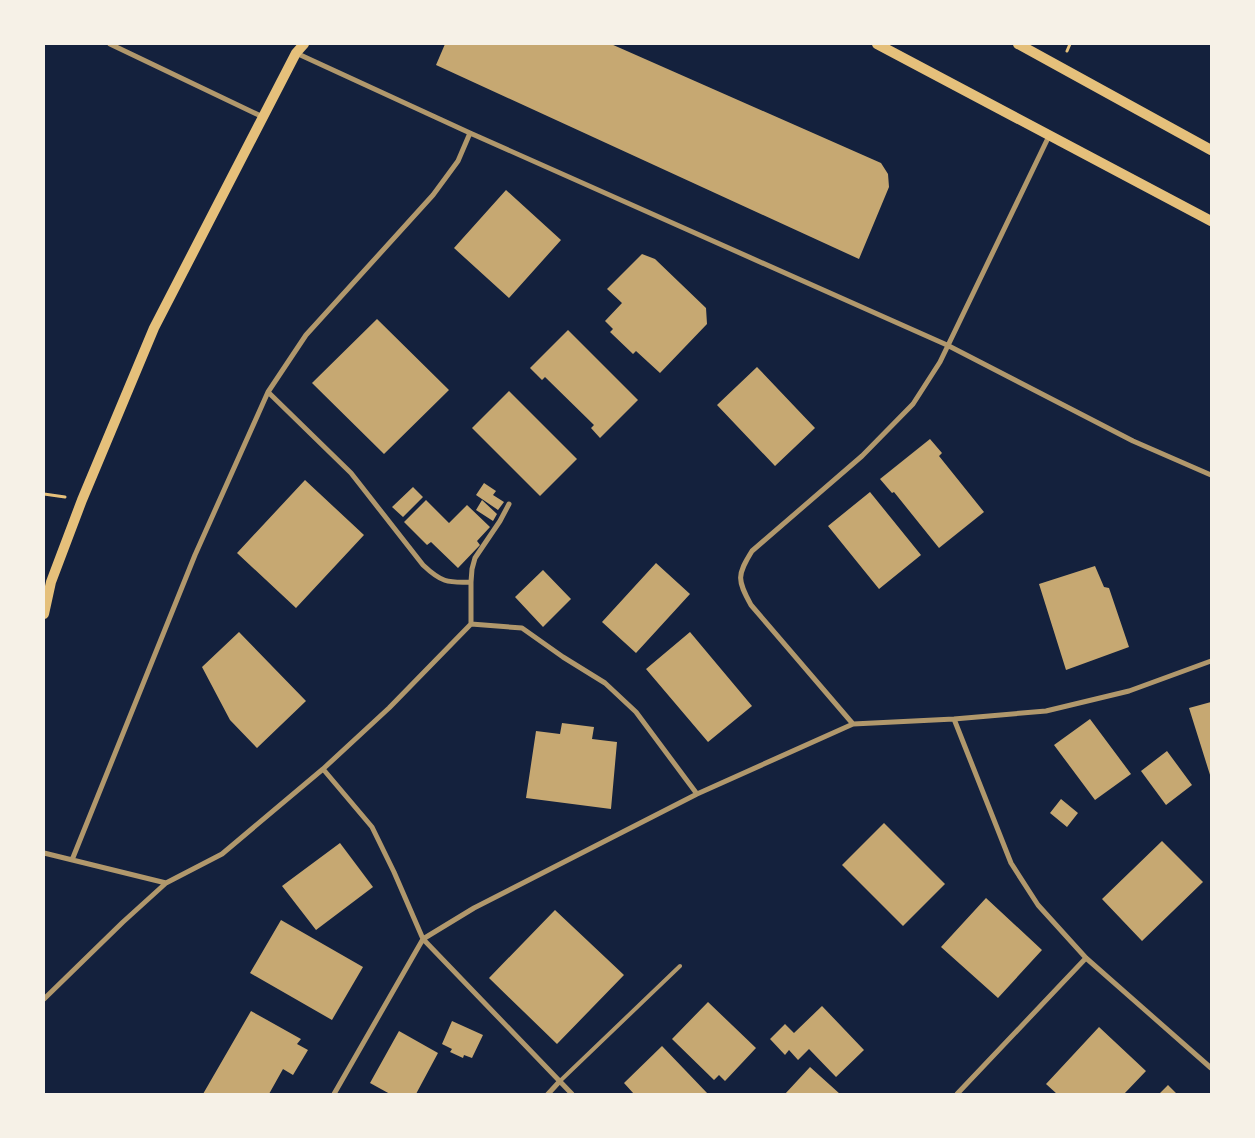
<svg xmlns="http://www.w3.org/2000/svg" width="1255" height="1138" font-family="'Zilla Slab',serif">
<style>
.building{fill:#c6a872}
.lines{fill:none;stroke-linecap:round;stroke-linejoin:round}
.path{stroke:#e5c07b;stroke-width:3}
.service{stroke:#b1986c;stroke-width:4}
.minor{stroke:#b1986c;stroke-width:5}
.secondary{stroke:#e5c07b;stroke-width:10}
</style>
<rect width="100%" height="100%" fill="#14213d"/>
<path class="building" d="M445,44H611L881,163L888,174L889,187L859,259L436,65Z
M506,190L561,240L509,298L454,248Z
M642,254L655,259L706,308L707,324L660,373L636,351L633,354L610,332L613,329L605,321L622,303L607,289Z
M377,319L449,390L384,454L312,383Z
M568,330L638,400L600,438L591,428L594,425L545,377L542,380L530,368Z
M757,367L815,428L775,466L717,405Z
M509,391L577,459L540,496L472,428Z
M930,439L942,453L939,456L984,512L939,548L894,492L892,493L880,479Z
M305,480L364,535L296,608L237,553Z
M484,483L496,491L493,495L504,502L498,510L476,495Z
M413,487L423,497L403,517L392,507Z
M870,492L921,555L879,589L828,526Z
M426,500L449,523L467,505L490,527L477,541L480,545L458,568L431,542L427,545L404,522Z
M482,500L497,514L493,521L476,510Z
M656,563L690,594L636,653L602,622Z
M1095,566L1104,587L1109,588L1129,647L1066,670L1039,584Z
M543,570L571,599L543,627L515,597Z
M239,632L306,701L257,748L230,720L202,667Z
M690,632L752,706L708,742L646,669Z
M1211,702V778L1189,708Z
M1090,719L1131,774L1095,800L1054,745Z
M562,723L594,727L592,739L617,742L611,809L526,798L536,731L560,734Z
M1167,751L1192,785L1166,805L1141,771Z
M1061,799L1078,813L1067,827L1050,813Z
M884,823L945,884L903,926L842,865Z
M1162,841L1203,882L1142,941L1102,899Z
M340,843L373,887L316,930L282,886Z
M986,898L1042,950L998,998L941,947Z
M555,910L624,975L557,1044L489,978Z
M281,920L363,967L332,1020L250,973Z
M708,1002L756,1048L725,1081L719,1075L714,1080L672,1039Z
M822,1006L864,1050L836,1077L809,1049L798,1060L789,1050L785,1055L770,1039L785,1024L794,1033Z
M251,1011L301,1039L297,1044L308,1050L293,1075L283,1069L269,1094H203Z
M452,1021L483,1035L472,1058L464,1055L463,1058L450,1052L452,1049L442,1044Z
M1099,1027L1146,1071L1124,1094H1057L1046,1084Z
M399,1031L438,1053L416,1094H390L370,1083Z
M662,1046L708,1094H634L624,1083Z
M810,1067L840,1094H785Z
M1168,1085L1177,1094H1159Z"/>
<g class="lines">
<path class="path" d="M1067,51L1070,44
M44,494L65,497"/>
<path class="service" d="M559,1082L680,966"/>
<path class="minor" d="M110,44L263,117
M296,53L470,133L947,345L1133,441L1211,475
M268,392L351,473L423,565C441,582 447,583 471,582
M471,624L522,628L563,657L605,683L636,712L697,794
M471,624V582L472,569L475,558L500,521L509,504
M954,719L1011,863L1038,905L1086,958L1211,1068
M853,724L751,605C737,580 737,575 752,551L862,456L913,404L940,362L1049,136
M323,769L372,827L394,872L423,939L572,1094
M44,853L166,883
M72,860L195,555L268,392L306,335L433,195L458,161L470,133
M423,939L474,908L697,794L853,724L954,719L1046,711L1129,691L1211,661
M44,999L123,922L166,883L222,854L323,769L389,708L471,624
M334,1094L423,939
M548,1094L559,1082
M957,1094L1086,958"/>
<path class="secondary" d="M877,44L1211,221
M1018,44L1211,150
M44,614L51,582L82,500L154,328L296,53L304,44"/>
</g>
<rect width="1255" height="1138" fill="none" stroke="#f6f1e7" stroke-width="90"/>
</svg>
